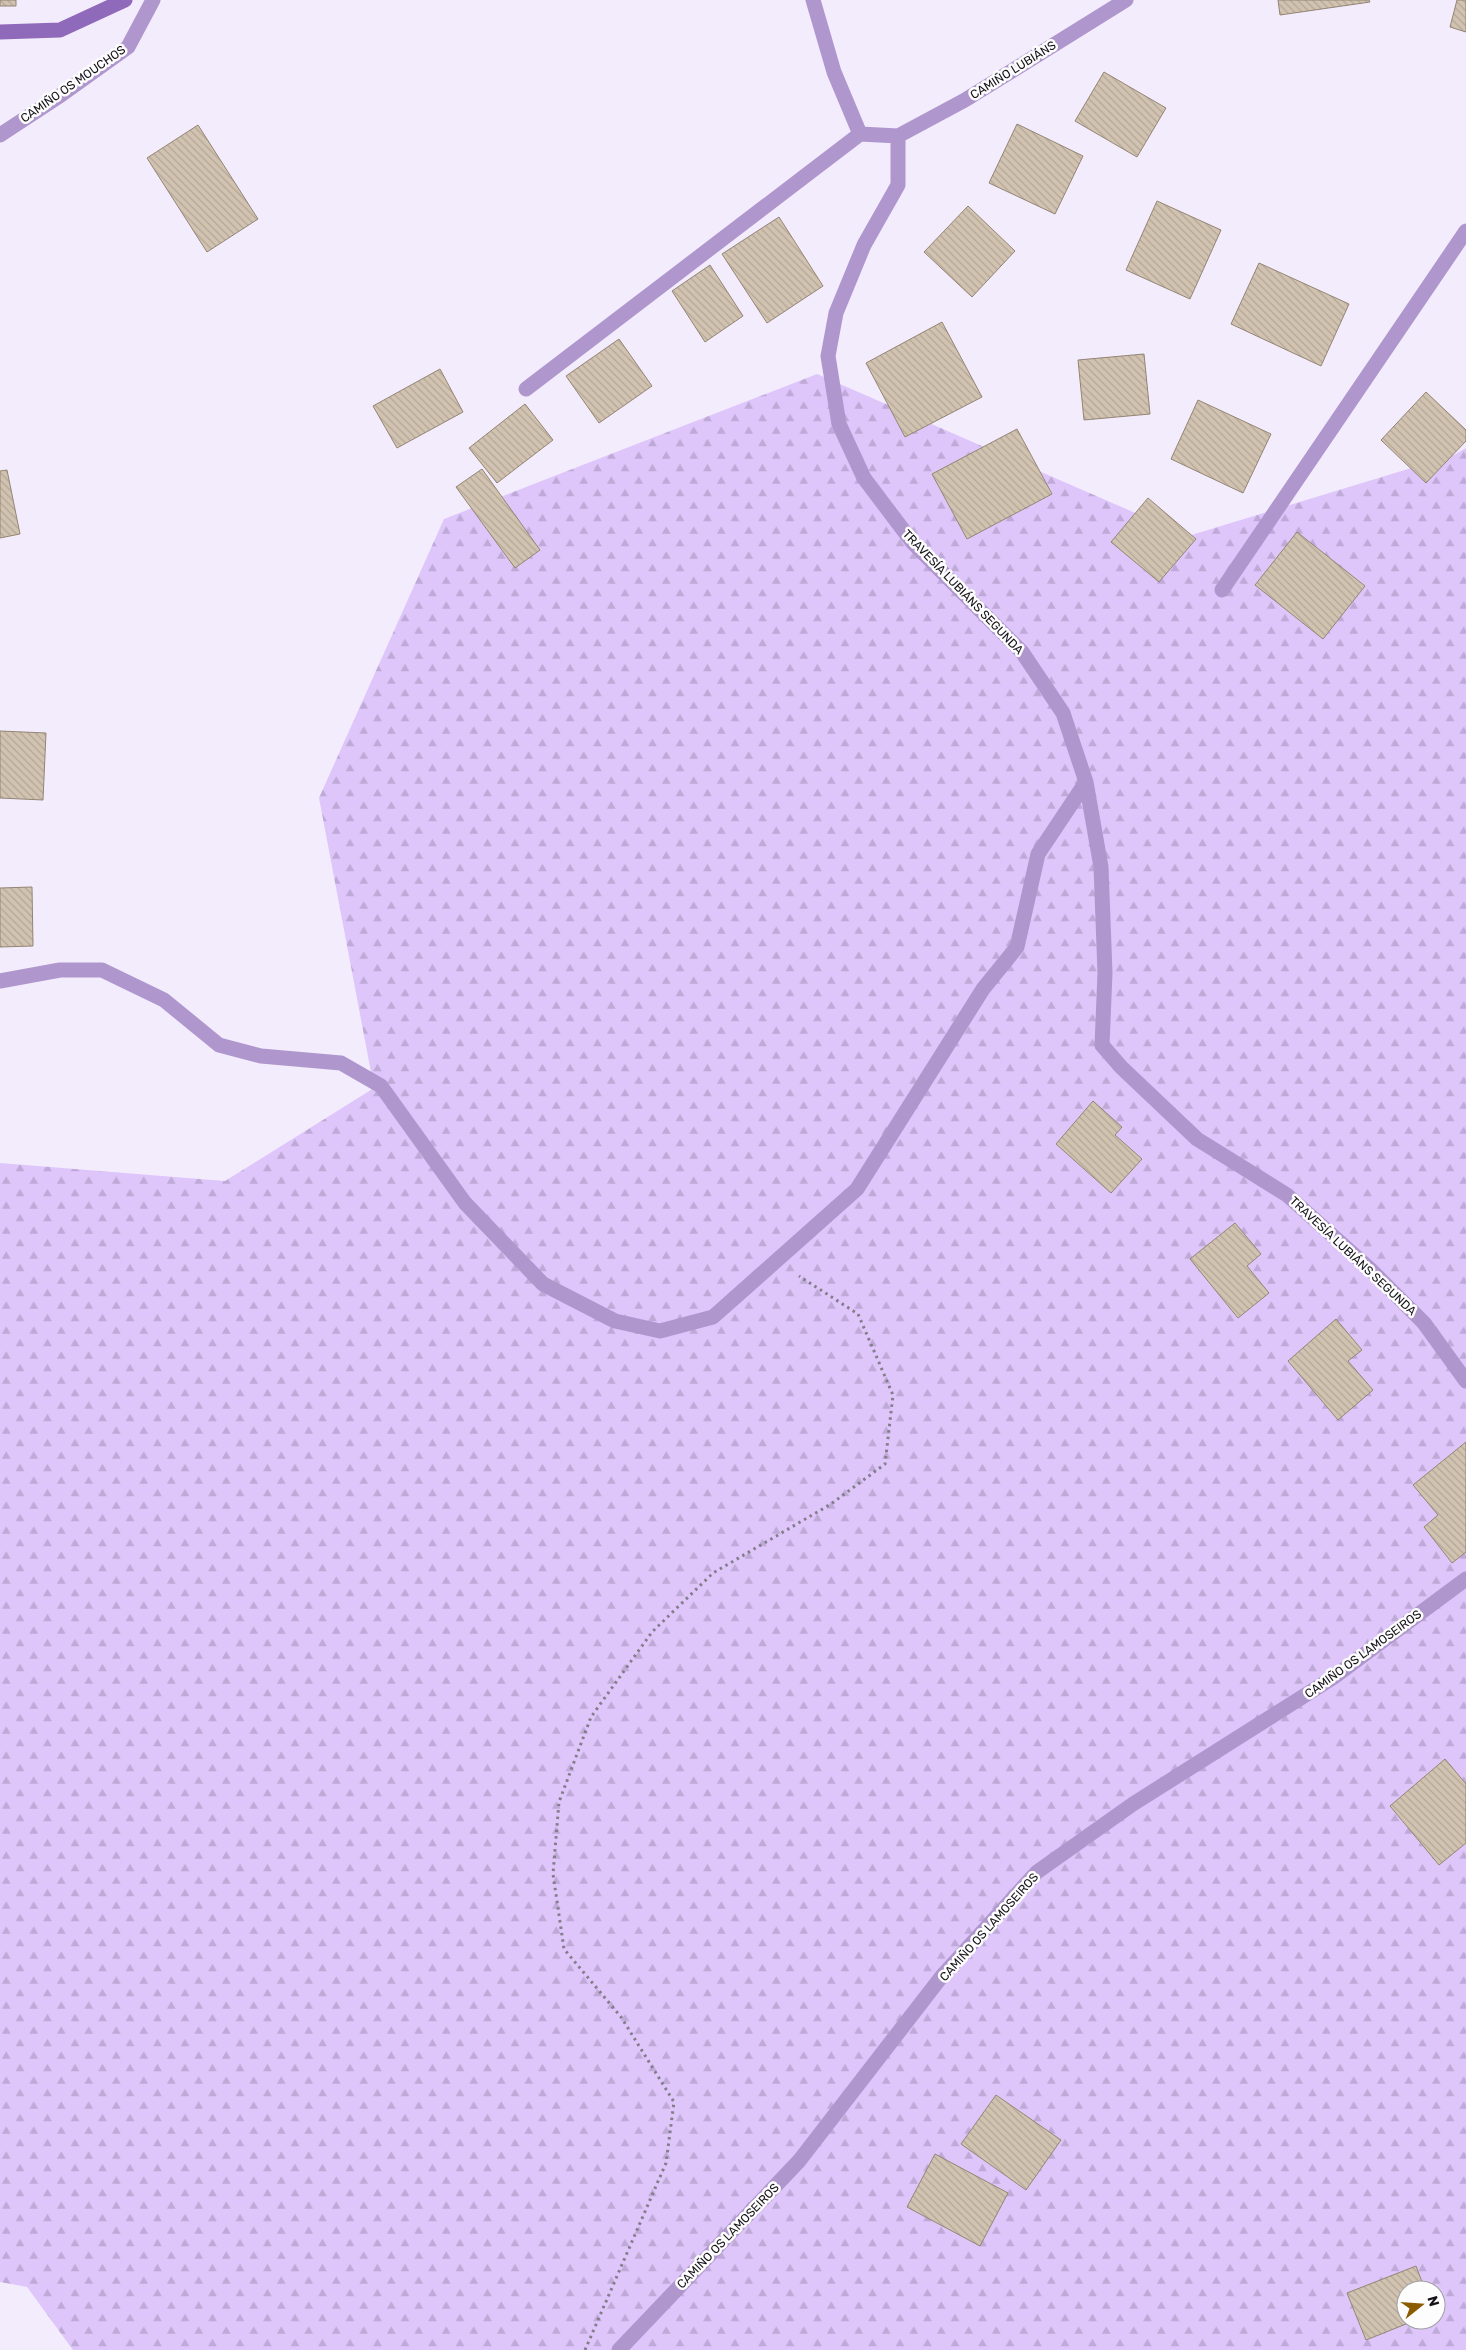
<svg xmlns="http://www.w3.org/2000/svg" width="1466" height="2350" font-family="Rubik,sans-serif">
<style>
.forest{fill:url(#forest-firs);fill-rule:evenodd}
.building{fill:url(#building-back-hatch);stroke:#938574}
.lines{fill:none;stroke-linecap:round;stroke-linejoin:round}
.path{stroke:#837e8a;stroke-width:3;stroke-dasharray:2.5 4;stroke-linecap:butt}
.lane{stroke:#af97ce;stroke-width:15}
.street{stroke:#af97ce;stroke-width:15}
.secondary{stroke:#906aba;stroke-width:15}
.labels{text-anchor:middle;stroke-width:5;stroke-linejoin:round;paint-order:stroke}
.street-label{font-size:12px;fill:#151219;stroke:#fdfdfd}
</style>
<defs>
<pattern id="forest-firs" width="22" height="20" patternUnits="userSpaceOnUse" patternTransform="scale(1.25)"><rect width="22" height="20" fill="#dec6fb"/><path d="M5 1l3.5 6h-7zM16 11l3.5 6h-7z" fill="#bea9d7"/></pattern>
<pattern id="building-back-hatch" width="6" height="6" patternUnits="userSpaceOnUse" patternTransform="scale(1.25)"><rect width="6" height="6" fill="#d2c3b1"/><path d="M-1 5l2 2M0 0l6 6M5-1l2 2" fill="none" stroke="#b3a698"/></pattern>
</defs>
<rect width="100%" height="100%" fill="#f3ecfd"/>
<path class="forest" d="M817,374L1188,536L1454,455L1466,448V2350H73L27,2287L0,2282V1163L225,1181L374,1088L319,798L444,519ZM1406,2290H1436V2320H1406Z"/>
<path class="building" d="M0,0H16V6H0Z
M1278,0H1369L1370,2L1280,15Z
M1457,0H1466V32L1450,27Z
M1104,72L1166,108L1137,157L1075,121Z
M1017,124L1083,156L1055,214L989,183Z
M198,125L258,219L207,252L147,158Z
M1157,201L1221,230L1190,299L1126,270Z
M968,206L1015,251L972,297L924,252Z
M779,217L823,286L767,323L722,254Z
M1259,263L1349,304L1321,366L1231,324Z
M710,265L743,316L705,342L672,291Z
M942,322L982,397L905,437L866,363Z
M619,339L652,386L599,423L566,376Z
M1144,354L1150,414L1084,420L1078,360Z
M440,369L463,412L397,448L373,406Z
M1426,392L1466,430V441L1426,483L1381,440Z
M1198,400L1271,434L1243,493L1171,459Z
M525,404L553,440L497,483L469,448Z
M1017,429L1052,494L967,539L932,474Z
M482,469L540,550L515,568L456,487Z
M7,470L20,534L0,538V471Z
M1148,498L1196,539L1159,582L1111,542Z
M1297,532L1365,586L1323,639L1255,585Z
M0,731L46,733L43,800L0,798Z
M32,887L33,946L0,947V888Z
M1093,1101L1122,1127L1115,1135L1142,1159L1111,1193L1056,1144Z
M1235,1223L1261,1254L1247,1266L1269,1293L1238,1318L1190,1259Z
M1336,1319L1362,1350L1348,1361L1373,1390L1338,1420L1288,1361Z
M1466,1442V1552L1452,1563L1424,1527L1438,1515L1413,1485Z
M1445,1759L1466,1784V1843L1439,1865L1390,1806Z
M996,2095L1061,2140L1026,2190L961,2144Z
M935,2154L1008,2193L980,2246L907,2207Z
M1416,2266L1425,2290H1406V2320H1416L1366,2340L1347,2293Z"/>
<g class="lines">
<path class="path" d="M585,2350L666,2163L674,2102L621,2017L564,1949L553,1874L559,1802L591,1717L652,1632L713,1573L831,1504L885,1464L893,1395L858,1314L799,1276"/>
<path class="lane" d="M1102,1045L1121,1067L1197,1139L1287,1195L1370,1269L1424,1323L1466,1381"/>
<path class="street" d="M813,0L834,72L860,134L898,136
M0,135L61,95L128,47L153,0
M898,136V185L864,245L836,313L828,356L839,424L864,478L913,543L1022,652L1063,713L1086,782L1101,867L1105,973L1102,1045
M898,136L965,100L1126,0
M526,389L860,134
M1222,590L1466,231
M0,981L60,970H102L164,1000L219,1045L261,1056L341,1063L381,1086L465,1203L543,1284L615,1321L660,1331L713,1317L857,1189L983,989L1017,947L1038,854L1086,782
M619,2350L799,2161L942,1976L1037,1872L1133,1804L1334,1677L1466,1579"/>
<path class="secondary" d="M0,32L60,30L125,0"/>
</g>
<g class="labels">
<g class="street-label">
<text transform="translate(1013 70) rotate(-32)" y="4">CAMIÑO LUBIÁNS</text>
<text transform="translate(73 84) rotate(-35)" y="4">CAMIÑO OS MOUCHOS</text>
<text transform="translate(963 592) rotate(46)" y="4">TRAVESÍA LUBIÁNS SEGUNDA</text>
<text transform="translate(1353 1256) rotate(43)" y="4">TRAVESÍA LUBIÁNS SEGUNDA</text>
<text transform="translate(1363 1654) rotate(-36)" y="4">CAMIÑO OS LAMOSEIROS</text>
<text transform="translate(989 1927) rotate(-48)" y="4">CAMIÑO OS LAMOSEIROS</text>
<text transform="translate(728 2236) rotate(-46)" y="4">CAMIÑO OS LAMOSEIROS</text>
</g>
</g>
<g transform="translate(1421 2305) rotate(73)"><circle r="24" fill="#fdfdfd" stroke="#a09fa2"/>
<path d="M0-4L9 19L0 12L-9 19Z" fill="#8a5b00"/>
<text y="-8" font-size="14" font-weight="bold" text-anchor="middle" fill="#151219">N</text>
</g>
</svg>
